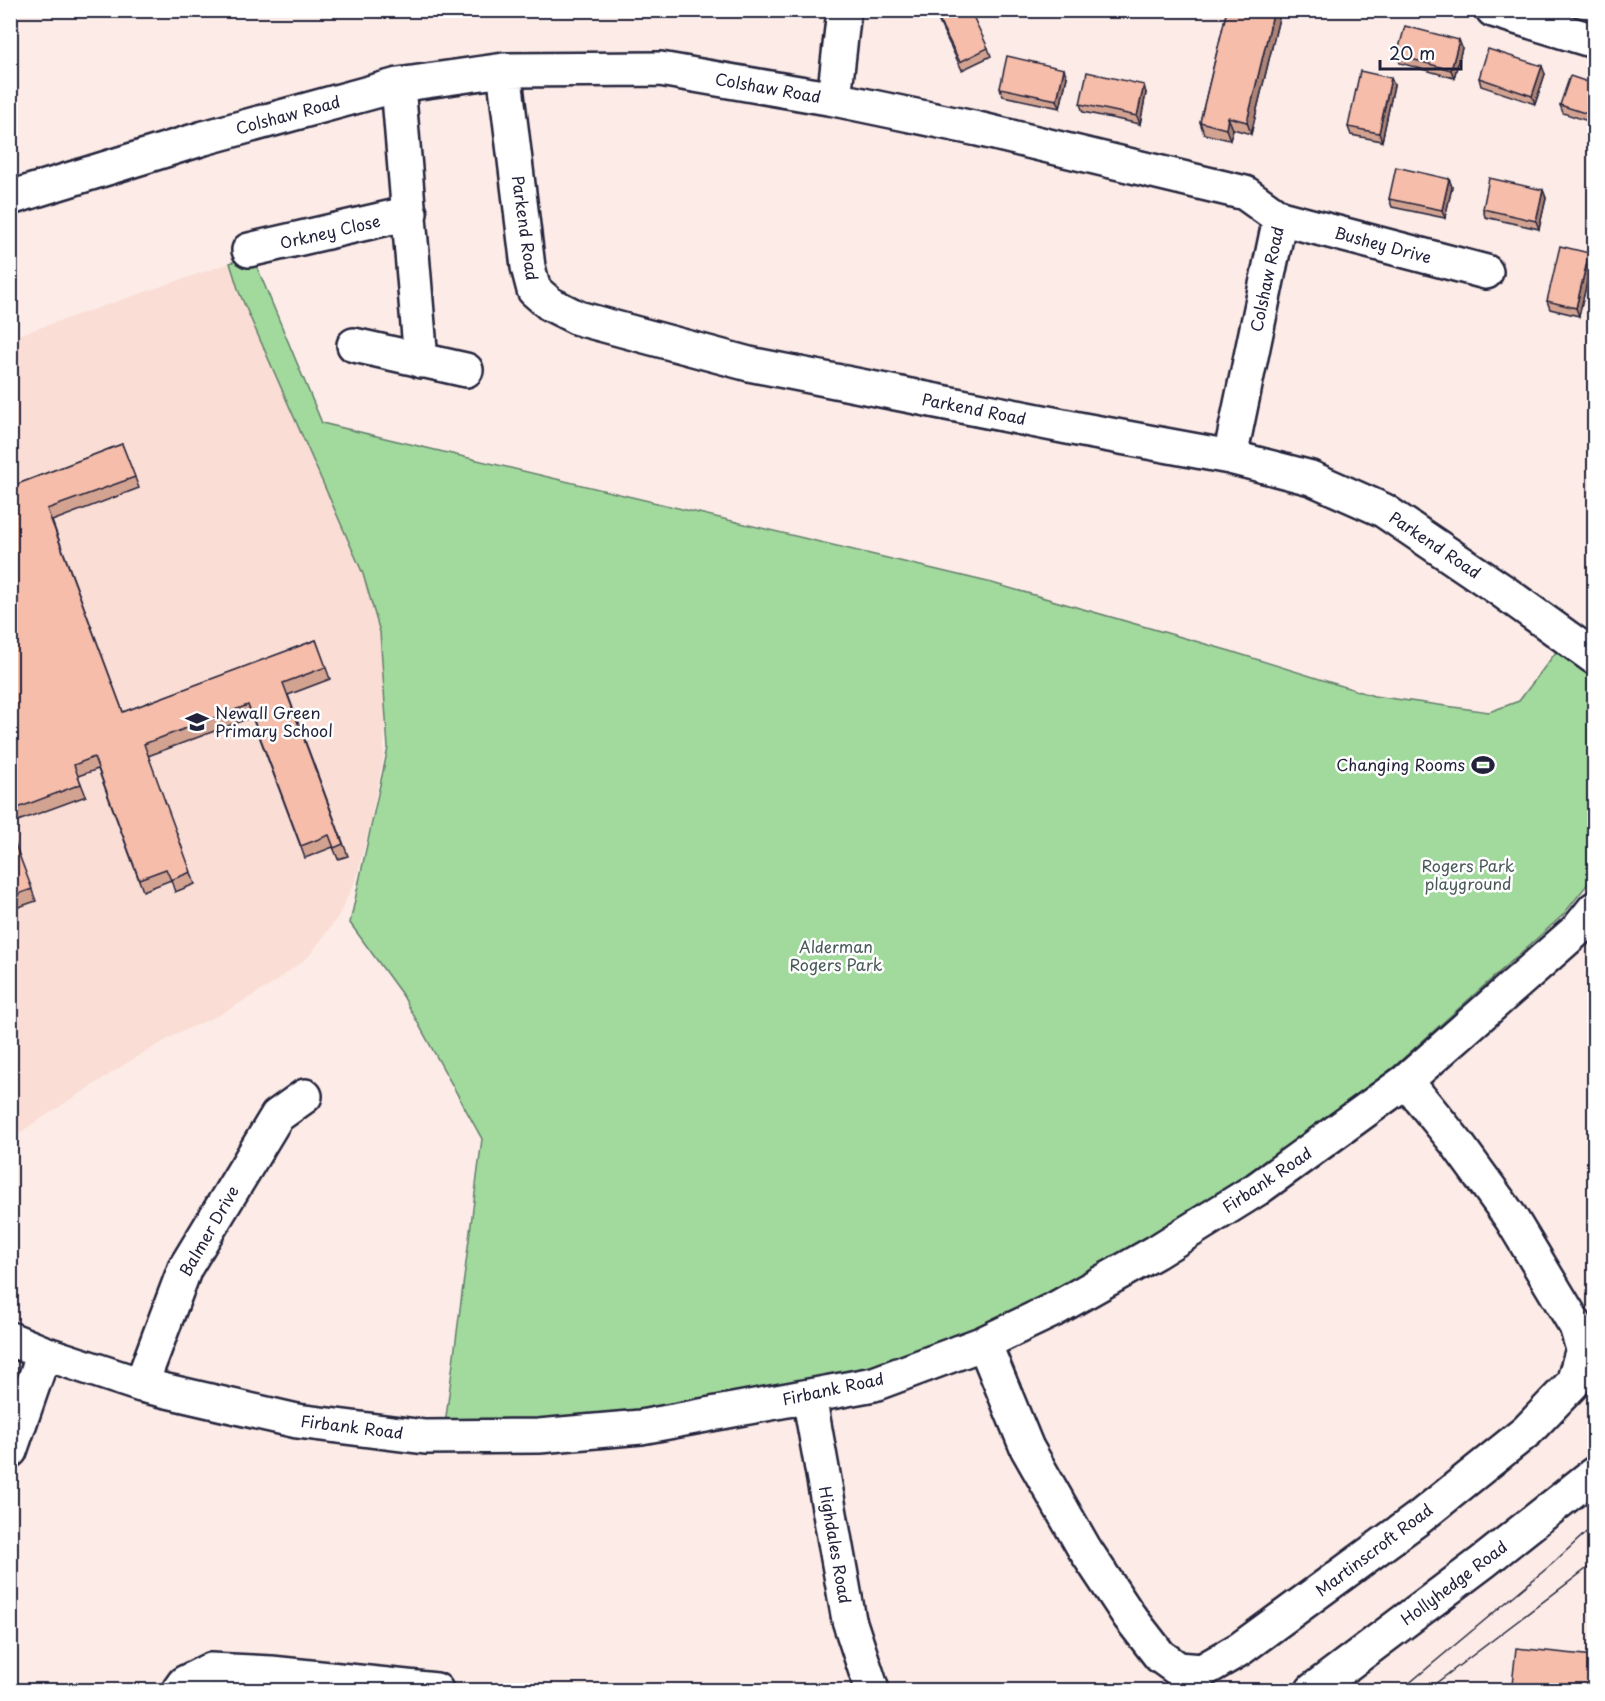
<svg xmlns="http://www.w3.org/2000/svg" width="1605" height="1701" font-family="'Playpen Sans',sans-serif">
<style>
.built{fill:#faddd4}
.green{fill:#a2d99d;stroke:#627e6c;stroke-width:1.5}
.lines{fill:none;stroke-linecap:round;stroke-linejoin:round}
.minor-casing{stroke:#22223b;stroke-width:38}
.minor{stroke:#fff;stroke-width:33}
.tram{stroke:#22223b;stroke-width:1.5}
.wall{fill:#d3a392;stroke:#22223b;stroke-width:1.5}
.shaded-wall{fill:#ac8477;stroke:#22223b;stroke-width:1.5}
.building{fill:#f5bdaa;stroke:#22223b;stroke-width:1.5}
.labels{text-anchor:middle;stroke-width:5;stroke-linejoin:round;paint-order:stroke}
.street-label{font-size:16px;fill:#22223b;stroke:#fff}
.poi-label{font-size:16px;fill:#22223b;stroke:#fff;text-anchor:start}
.park-label{font-size:16px;fill:#485958;stroke:#fff}
</style>
<rect width="100%" height="100%" fill="#fcebe6"/>
<filter id="ink" filterUnits="userSpaceOnUse"><feTurbulence type="fractalNoise" baseFrequency=".0167" numOctaves="2"/><feDisplacementMap in="SourceGraphic" scale="12" xChannelSelector="R" yChannelSelector="G"/><feConvolveMatrix kernelMatrix="1 2 1 2 8 2 1 2 1" color-interpolation-filters="sRGB"/></filter>
<g filter="url(#ink)">
<path class="built" d="M230,263L239,292L363,574L380,632L385,691L384,754L369,828L356,879L337,918L309,956L269,986L219,1015L178,1033L130,1061L11,1138L10,338Z"/>
<path class="green" d="M252,255L322,423L992,583L1230,651L1374,696L1489,712L1519,701L1559,648L1594,674V876L1563,915L1389,1071L1228,1188L1088,1273L1029,1306L968,1333L817,1387L705,1412L445,1425L482,1139L403,996L350,923L388,748L380,632L363,574L239,292L230,263Z"/>
<g class="lines">
<g class="minor-casing">
<path id="minor" d="M1493,10L1594,41
M504,70L528,267L534,290L550,304L578,318L749,364L1083,430L1230,457L1311,478L1383,510L1501,590L1594,657
M398,85L421,361
M834,99L844,10
M10,198L204,138L398,85L504,70L660,69L834,99L978,129L1245,193L1280,218L1230,457
M1280,218L1486,272
M249,250L410,213
M354,345L466,370
M10,1339L44,1353L141,1385L297,1421L425,1437L539,1436L641,1427L874,1384L984,1343L1055,1309L1156,1252L1257,1189L1406,1081L1578,929L1594,909
M984,1343L1027,1448L1084,1548L1129,1616L1160,1656L1178,1669L1202,1671L1240,1649L1420,1517L1527,1431L1573,1383L1583,1349L1576,1326L1511,1218L1458,1145L1406,1081
M141,1385L185,1268L277,1116L305,1096
M809,1396L849,1620L872,1690
M10,1451L44,1353
M179,1690L184,1683L210,1670L271,1673L436,1690
M1313,1690L1483,1562L1594,1474"/>
</g>
<use href="#minor" class="minor"/>
<path class="tram" d="M1401,1690L1552,1564L1594,1525
M1427,1690L1594,1563"/>
</g>
<path class="wall" d="M934,10L988,48L991,56L962,70L937,18Z
M1227,10H1276L1279,18L1251,134L1233,129L1230,140L1204,134L1200,122Z
M1459,40L1462,48L1454,78L1400,63L1397,55Z
M1545,74L1535,104L1481,86L1479,78Z
M1067,77L1060,108L1003,96L1000,88Z
M1594,84V123L1563,113L1560,105Z
M1394,85L1382,141L1351,135L1348,127Z
M1146,93L1140,124L1083,112L1080,104Z
M1449,179L1452,187L1445,218L1392,207L1389,199Z
M1543,190L1546,198L1539,229L1485,217L1483,209Z
M1592,261L1579,316L1550,309L1547,301Z
M122,444L139,488L52,521L123,712L316,640L330,679L288,695L348,856L338,859L333,847L305,858L252,717L148,756L195,884L175,892L171,880L143,891L98,769L78,776L86,796L10,824V487Z
M10,831L36,901L10,910Z
M1512,1685L1594,1690H1514Z"/>
<path class="shaded-wall" d="M1274,10H1276L1279,18L1251,134L1247,122Z
M1459,40L1462,48L1454,78L1451,70Z
M1542,66L1545,74L1535,104L1532,96Z
M1064,69L1067,77L1060,108L1057,100Z
M1391,78L1394,85L1382,141L1379,133Z
M1144,85L1146,93L1140,124L1137,116Z
M1228,117L1233,129L1230,140L1226,129Z
M1449,179L1452,187L1445,218L1442,210Z
M1543,190L1546,198L1539,229L1536,221Z
M1589,253L1592,261L1579,316L1576,308Z"/>
<path class="building" d="M934,10H970L988,48L960,62Z
M1227,10H1274L1247,122L1228,117L1226,129L1200,122Z
M1405,26L1459,40L1451,70L1397,55Z
M1488,49L1542,66L1532,96L1479,78Z
M1007,56L1064,69L1057,100L1000,88Z
M1360,71L1391,78L1379,133L1348,127Z
M1087,72L1144,85L1137,116L1080,104Z
M1570,76L1594,84V116L1560,105Z
M1396,167L1449,179L1442,210L1389,199Z
M1489,178L1543,190L1536,221L1483,209Z
M1560,246L1589,253L1576,308L1547,301Z
M122,444L135,477L47,509L123,712L316,640L326,667L283,683L343,844L334,848L329,835L301,846L248,705L144,744L191,872L171,880L166,869L139,879L94,757L74,765L81,784L10,811V487Z
M10,831L32,889L10,897Z
M1516,1648L1594,1656V1690H1566L1512,1685Z"/>
</g>
<defs>
<g id="school-bare" transform="scale(1.8)"><path d="M0-5L7-2L0 1L-7-2ZM-4 1L0 2.5L4 1V4Q0 6-4 4Z" fill="#22223b" stroke="#fff" stroke-width="2.5" paint-order="stroke"/></g>
<g id="stadium-bare" transform="scale(1.8)"><path d="M0-5a6.5 5 0 1 0 0 10a6.5 5 0 1 0 0-10ZM-3.5-1.8h7v3.6h-7Z" fill="#22223b" stroke="#fff" stroke-width="2.5" paint-order="stroke"/></g>
</defs>
<g fill-rule="evenodd">
<use href="#school-bare" x="197" y="722"/>
<use href="#stadium-bare" x="1483" y="765"/>
</g>
<g class="labels">
<g class="street-label">
<text transform="translate(768 88) rotate(10)" y="6">Colshaw Road</text>
<text transform="translate(288 115) rotate(-15)" y="6">Colshaw Road</text>
<text transform="translate(525 228) rotate(82)" y="6">Parkend Road</text>
<text transform="translate(330 232) rotate(-13)" y="6">Orkney Close</text>
<text transform="translate(1383 245) rotate(15)" y="6">Bushey Drive</text>
<text transform="translate(1267 279) rotate(-78)" y="6">Colshaw Road</text>
<text transform="translate(974 409) rotate(11)" y="6">Parkend Road</text>
<text transform="translate(1435 545) rotate(34)" y="6">Parkend Road</text>
<text transform="translate(1267 1180) rotate(-34)" y="6">Firbank Road</text>
<text transform="translate(209 1231) rotate(-60)" y="6">Balmer Drive</text>
<text transform="translate(833 1389) rotate(-12)" y="6">Firbank Road</text>
<text transform="translate(352 1427) rotate(7)" y="6">Firbank Road</text>
<text transform="translate(835 1545) rotate(80)" y="6">Highdales Road</text>
<text transform="translate(1374 1550) rotate(-37)" y="6">Martinscroft Road</text>
<text transform="translate(1454 1583) rotate(-37)" y="6">Hollyhedge Road</text>
</g>
<g class="poi-label">
<text x="215" y="719">Newall Green<tspan x="215" dy="18">Primary School</tspan></text>
<text x="1465" y="771" text-anchor="end">Changing Rooms</text>
</g>
<g class="park-label">
<text x="1468" y="872">Rogers Park<tspan x="1468" dy="18">playground</tspan></text>
<text x="836" y="953">Alderman<tspan x="836" dy="18">Rogers Park</tspan></text>
</g>
</g>
<rect width="1605" height="1701" fill="none" stroke="#fff" stroke-width="36"/>
<rect x="18" y="18" width="1569" height="1665" fill="none" stroke="#22223b" stroke-width="2" filter="url(#ink)"/>
<path d="M1380 60v9h81v-9" fill="none" stroke="#22223b" stroke-width="3"/>
<text x="1389" y="60" font-size="18" fill="#22223b" stroke="#ffffff" stroke-width="4.5" paint-order="stroke">20 m</text>
</svg>
